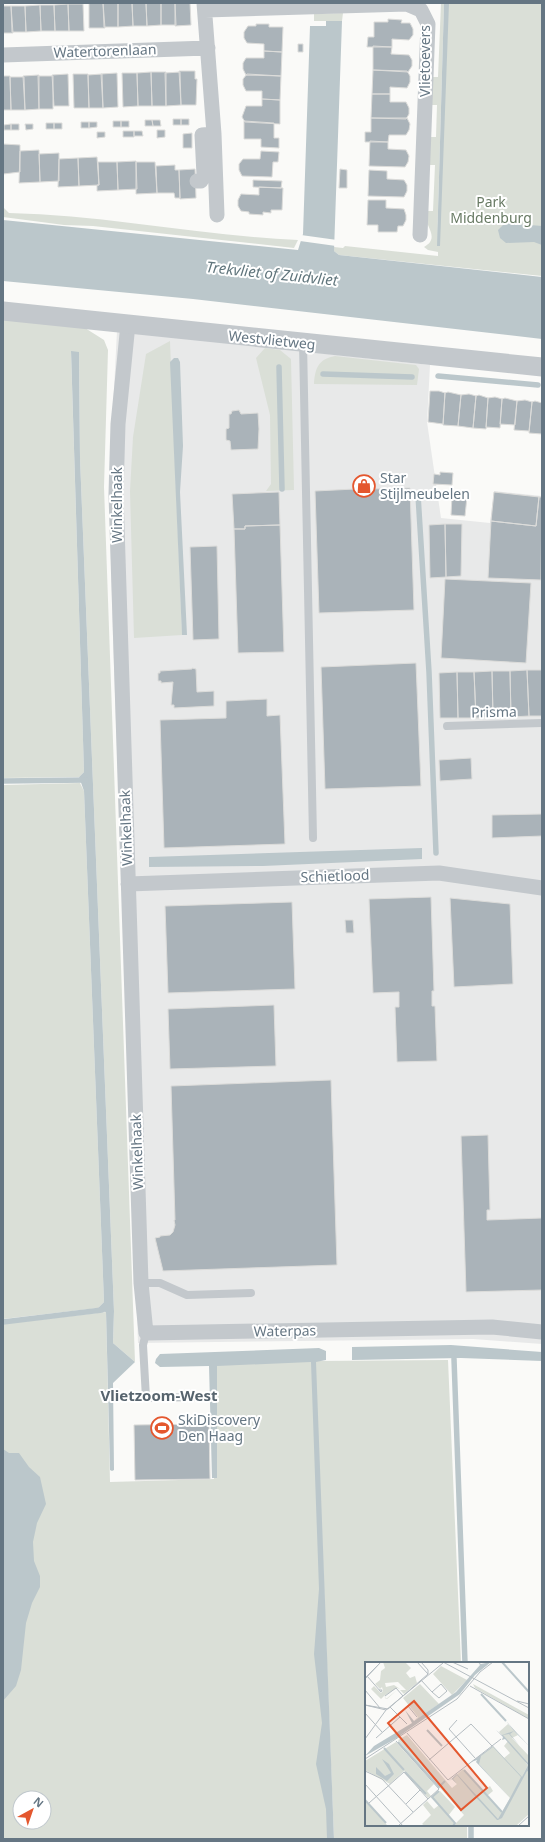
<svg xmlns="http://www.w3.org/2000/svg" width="545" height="1842" font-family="'Noto Sans',sans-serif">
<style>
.built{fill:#e8e9e9}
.green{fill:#dadfd7;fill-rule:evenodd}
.water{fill:#bbc7cb}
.pier{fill:#fafaf8}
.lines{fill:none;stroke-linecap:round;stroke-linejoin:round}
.stream{stroke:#bbc7cb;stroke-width:5.5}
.building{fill:#aab3b9;stroke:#dcdcda}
.service{stroke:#c3c8cc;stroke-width:8}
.minor{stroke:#c3c8cc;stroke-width:15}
.tertiary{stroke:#c3c8cc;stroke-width:19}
.labels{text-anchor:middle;stroke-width:4;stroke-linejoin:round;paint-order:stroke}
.street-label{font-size:14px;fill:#657683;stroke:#fff}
.park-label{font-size:14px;fill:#687a64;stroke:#fff}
.poi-label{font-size:14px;fill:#657683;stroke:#fff;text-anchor:start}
.water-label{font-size:15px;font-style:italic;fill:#60757c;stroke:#fff}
.neighbourhood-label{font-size:15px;font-weight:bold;fill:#57646e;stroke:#fff}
.inset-river{fill:none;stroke:#bbc7cb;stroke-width:2}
.inset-road{fill:none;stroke:#b5bdc2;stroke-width:1}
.view{fill:#e4572e;fill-opacity:0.15;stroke:#e4572e;stroke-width:2}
.inset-edge{fill:none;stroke:#657683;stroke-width:2}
</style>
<rect width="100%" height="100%" fill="#fafaf8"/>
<path class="built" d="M117,331L430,365L427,422L441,518L490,523L494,491L542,496V1344L473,1339L138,1343L113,638L109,486Z"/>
<path class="green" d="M441,3H444L437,246L447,3H542V276L339,255L334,251V247L343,248L345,246L438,256V252L428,250L424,247C435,241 432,234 428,225C426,221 427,215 427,211H433L435,165H429L430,137H436L437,105H431L432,77H438Z
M343,13L342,21H314V14Z
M3,207L9,213C106,215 202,236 298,240L294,248L93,226L64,225L3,217Z
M3,319L85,328L104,340L108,350L104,487L135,1362L113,1343L114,1311L80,458L79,352H71L84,772L79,777L3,778Z
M170,341L182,635L134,638L130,491L133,437L146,354Z
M265,348L280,350L291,359L294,490L266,491L271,484L270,415L256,358Z
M335,356L416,365L419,369L417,385L314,384C315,369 318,359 335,356Z
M80,783L84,791L104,1302L98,1308L3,1319V785Z
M106,1312L110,1482L214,1479L210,1355L316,1361L448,1360L461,1663H366V1825H467V1839H334L321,1515L332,1839H3V1324ZM20,1798H44V1822H20Z"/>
<path class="water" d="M444,3H449L440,246H437Z
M326,21H342L334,251L339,255L542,277V339L193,299L3,281V220L298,250L303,234L310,26H326Z
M505,223L542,226V245L534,242L506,243L500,238L498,230Z
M71,351L79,352L80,458L114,1311L113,1343L135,1362L113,1383L114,1470L112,1471L110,1470L106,1312L95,1311L104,1302L84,791L79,777L84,772Z
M174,358H178L180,362L183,446L180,492L187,635H182L170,362Z
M422,848V859L263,866L149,867V857Z
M451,1345L542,1352V1361L461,1358L352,1360V1347Z
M319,1348L326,1351V1360L316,1362L334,1839H327L326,1809L316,1764L322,1723L314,1654L319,1589L311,1362L217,1366V1478H212L209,1366L160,1367L155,1363L156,1359L160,1354Z
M3,1449L9,1453H19L29,1467L40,1477L46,1504L37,1523L33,1542L34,1561L40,1576V1587L32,1603L26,1623L21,1670L16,1686L3,1701Z"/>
<path class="pier" d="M301,235L337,240L336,246L300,241Z"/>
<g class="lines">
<path class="stream" d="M279,367L282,489
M323,374L412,377
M438,376L538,385
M418,495L429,672L436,853
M3,781L86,780
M3,1322L102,1310
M454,1359L465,1663
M471,1825V1839"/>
</g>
<path class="building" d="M89,3H103L105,28H89Z
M103,3H118V27H104Z
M118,3H132L133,26L118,27Z
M132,3H146L147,26H133Z
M146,3H161V25L147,26Z
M161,3H175L176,25H161Z
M175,3H190L191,25L175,26Z
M68,4H83L84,31H69Z
M68,4L69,31H55L54,5Z
M40,5L41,31L26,32L25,6Z
M40,5H54L55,31H41Z
M3,6H11L13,33H3Z
M11,6H25L26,32H12Z
M388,19L402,20L401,23H410L413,29V35L409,40L392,39V47H367L368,37H374V22H388Z
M256,24H269V27H283L282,52L264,51V44L247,43L244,38V32L248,26H256Z
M298,44H303V52H298Z
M373,46L392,47L391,54L409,55L412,60V66L408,72L373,70Z
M264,51L282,52L281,76L246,75L243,69V63L246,58H264Z
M373,70L407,71L410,76V82L407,88L390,87V94H372Z
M179,71H195V79H197L196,105H181Z
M151,72L152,106H138L137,73Z
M151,72H166V106H152Z
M180,72L181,105L166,106L165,73Z
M117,73L118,107L103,108L101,74Z
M122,73H137L138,106L123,107Z
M68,74L69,106H54L52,75Z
M73,74H88L89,108H74Z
M102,74L103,108H89L88,75Z
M247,74L281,76L280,100L262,99V91H246L243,85V79Z
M39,75V109L25,110L23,76Z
M3,76H10L11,110H3Z
M38,76H53V109H39Z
M10,77H24L25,110H11Z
M372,94H390V102H406L409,108V114L406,119L371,118Z
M262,99L280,100V124L245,122L242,117L246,106H262Z
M371,118H407L410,124L409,130L406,135H389L388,142H365V132H371Z
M173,119H181V125H173Z
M181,119H189V125H181Z
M145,120H152L153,126H145Z
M152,120H160L161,126H153Z
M113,121H121V127H113Z
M121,121H129V127H121Z
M244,121L274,123V138H279V148L261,147V139H244Z
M81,122H89V128H81Z
M89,122H97V127L89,128Z
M46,123H54V129H46Z
M54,123H62V129H54Z
M11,124V130H4V125Z
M11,124H19V130H11Z
M25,124H33V129L26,130Z
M157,130H165V137L157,138Z
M123,131H134V137H123Z
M134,131H142L143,136H134Z
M97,132H105V137L97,138Z
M192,133V148H183V134Z
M370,141L388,142V149L406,150L409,156L408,162L405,167L369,166Z
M3,144L20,145V172L3,174Z
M39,150L40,182L19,183L20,151Z
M261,151L279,152L278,162H273L272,177L242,176L239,170V164L243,159H260Z
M59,153V181L40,182L39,154Z
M97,157L99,185L79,186L78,158Z
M78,158L79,186L58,187L59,159Z
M136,161L137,189L118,190L117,162Z
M98,162H117L118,190L97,191V185H99Z
M136,162H155L157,193L136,194Z
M175,165V170H179L180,198H175L174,193H157L156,166Z
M195,169L196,198L180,199L179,170Z
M340,169L347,170V188H339Z
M369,170L387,171V179L404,180L407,185V191L404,197L368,196Z
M253,180L282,181L281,188L253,187Z
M259,187L283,188L282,210H271V213L263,212V215L249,214V212L241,211L238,206V200L241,194L259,195Z
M368,200H386V208L404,209L406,215V220L403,226H398L397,232H378V225H367Z
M430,391H439L445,393L443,424L428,422Z
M448,392L461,395L458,426L443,425L445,393Z
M469,394L476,396L473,428L458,426L461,395Z
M479,395L488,398L486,429L473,428L476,396Z
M495,397L502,399L500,428L486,427L488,398Z
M505,398L517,401L515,425L500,424L502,399Z
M525,400L532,402L529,431L514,430L517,401Z
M535,401L542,403V434L529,433L532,402Z
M239,410L241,414L258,413L259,429L258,449L231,450L230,441L226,440V429L229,428V414H231L232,411Z
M440,472L453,473L452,485L433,484L434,474L440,475Z
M355,484H370V489L410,488L414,610L319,613L315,491L355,489Z
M279,492L280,525L245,526V529H234L232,494Z
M494,492L539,497L536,526L491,521Z
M452,496L467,497L465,516L451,515Z
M539,497H542L541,580L488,578L491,521L536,526Z
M445,524L446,577L430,578L429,525Z
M445,524H462L461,576L446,577Z
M280,525L284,652L238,653L234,529H245V526Z
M217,546L219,639L193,640L190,547Z
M445,579L531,583L526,663L441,658Z
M416,663L421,786L325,789L321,667Z
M192,668L196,669L197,692L214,691V706L174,708V705H171L173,682L161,683V681H158V673H160V671L192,669Z
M527,670L529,716L511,717L510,671Z
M527,670H542V716H529Z
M492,671L493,717L476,718L474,672Z
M492,671H510L511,717H493Z
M457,672H474L476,718H458Z
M457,672L458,718H440L439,673Z
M267,699V716L280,715L285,844L164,848L160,720L226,718V701Z
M471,758L472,779L440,781L439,760Z
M542,814V836L492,838V815Z
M431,897L434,991H432V1006H435L437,1061L397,1062L395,1007H399V992L373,993L369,899Z
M450,898L510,904L513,984L454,987Z
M292,902L295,989L168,993L165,906Z
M345,920H353L354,933H346Z
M274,1005L276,1066L170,1069L168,1009Z
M331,1080L337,1265L163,1271L155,1238L160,1237V1236L170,1235L173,1232L175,1225L174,1220H175L171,1086Z
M488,1135L490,1210H487V1220L542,1218V1290L466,1292L461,1136Z
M209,1424L210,1479L135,1480L134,1425Z"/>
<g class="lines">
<path class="service" d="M303,343L313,838
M447,726L542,723
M141,1283H160L187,1295L251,1293
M146,1333L143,1345L146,1398L198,1397"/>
<path class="minor" d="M204,3L214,134L217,215
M205,10L407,4L421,10L428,24L420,235
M3,55L208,48
M197,181H201L204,175L202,135L214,134
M128,324L118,424L116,494L141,1283L146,1333L492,1327L542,1332
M128,884L439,873L542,888"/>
<path class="tertiary" d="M3,311L542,367"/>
</g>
<defs>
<g id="shop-ring" transform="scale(1.15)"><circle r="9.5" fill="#fff" stroke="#e4572e" stroke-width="1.5"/><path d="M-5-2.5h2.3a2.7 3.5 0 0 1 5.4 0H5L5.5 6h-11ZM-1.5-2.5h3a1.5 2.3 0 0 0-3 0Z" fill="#e4572e"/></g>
<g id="stadium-ring" transform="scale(1.15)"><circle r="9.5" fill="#fff" stroke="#e4572e" stroke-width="1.5"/><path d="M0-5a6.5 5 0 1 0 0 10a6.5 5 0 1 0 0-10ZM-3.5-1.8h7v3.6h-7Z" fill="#e4572e"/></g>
</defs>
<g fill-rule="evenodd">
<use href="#shop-ring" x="364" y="486"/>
<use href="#stadium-ring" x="162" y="1428"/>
</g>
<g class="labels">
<g class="street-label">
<text transform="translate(105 51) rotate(-2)" y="5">Watertorenlaan</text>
<text transform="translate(425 61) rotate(-90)" y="5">Vlietoevers</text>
<text transform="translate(272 340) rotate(6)" y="5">Westvlietweg</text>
<text transform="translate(117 505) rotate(-90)" y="5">Winkelhaak</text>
<text transform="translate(494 712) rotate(-1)" y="5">Prisma</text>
<text transform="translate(126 828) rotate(-92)" y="5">Winkelhaak</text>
<text transform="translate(335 876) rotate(-2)" y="5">Schietlood</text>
<text transform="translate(137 1152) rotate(-92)" y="5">Winkelhaak</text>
<text transform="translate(285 1331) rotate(-1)" y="5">Waterpas</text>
</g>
<g class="park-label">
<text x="491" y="207">Park<tspan x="491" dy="16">Middenburg</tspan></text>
</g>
<g class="poi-label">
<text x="380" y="483">Star<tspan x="380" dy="16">Stijlmeubelen</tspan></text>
<text x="178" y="1425">SkiDiscovery<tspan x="178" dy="16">Den Haag</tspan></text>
</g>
<g class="water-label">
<text transform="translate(272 274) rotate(6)" y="5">Trekvliet of Zuidvliet</text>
</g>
<g class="neighbourhood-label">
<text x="159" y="1401">Vlietzoom-West</text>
</g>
</g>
<g transform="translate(365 1662)">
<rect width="164" height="164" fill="#fafaf8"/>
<path d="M18,0H40L46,6L41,11L45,16L50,14L52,21L39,32L35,28H41L33,20L20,21L21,25L29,23L35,27L32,26L19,34L21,37L32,28L22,37L19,34L16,37L6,27L9,24L16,31L18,29L17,25L15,27L10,22L15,18L16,9L20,6ZM76,4L102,18L87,33L68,12ZM55,22L74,42L49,59L53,55L38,36ZM108,22L164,53V57L110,26ZM143,62L153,73L147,76L164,94V102L160,100L163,103L158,113L164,104V152L151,164H60L57,162L66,153L58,143L62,139L69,147L74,143L67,135L75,129L90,145L83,154L90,162L99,153L33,78L42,73L87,126L92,122L87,117L98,107L118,129L125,124L128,129L122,134L137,150L145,136L112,100L113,96L128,84L139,96L145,91L139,84L143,79L134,70ZM31,80L69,122L62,129L66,134L63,136L39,109L25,122L0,108V99ZM0,138L20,161L23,164H0Z" fill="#dadfd7"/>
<path d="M113,0L116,2L126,0L110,13L95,32L30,77L0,94L9,84L47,61L40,48L49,59L91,30L115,3ZM141,59L164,84L149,69L145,72L154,83L144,72L138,73L164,102V110L162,109L137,156L133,158H132L108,132L92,113L88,117L92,122L87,117L84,119L92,112L133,157L145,136L111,100L112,98L106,100L128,84L157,115L163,103L140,77L137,78L138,75L131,68L137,73L149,69ZM128,85L156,115L145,136L114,102L116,94ZM17,97L24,102L29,112L22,119L11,112V105L20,114L26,111Z" fill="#bbc7cb" fill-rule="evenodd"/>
<path class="inset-river" d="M137,0L164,30M116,32L141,59M62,68L77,84M33,80L74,125L80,119M19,86L39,108M99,108L137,150M40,110L61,132M74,129L67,135L90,161L88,164M0,138L21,161"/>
<path class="inset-road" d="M52,0L63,12M78,0L164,46M87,0L103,7M115,10L128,0M2,14L16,30L17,28H14M0,16L16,0M0,17L16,0M56,18L67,30L74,36L82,29L76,22L67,30M105,24L164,57M0,28L15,46M20,34L31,26L38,34M152,39L164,42M0,43L21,48M0,43L23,47L63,12V8L56,0M25,45L42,62M0,51L17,70M33,53L43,44L52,55M92,58L84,67L110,96M42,71L83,118L136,77M11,76L35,55M0,77L21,48L78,1M31,79L74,127L33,164M0,97L92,37L115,10M64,98L106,62L127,84M0,109L17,117L48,150M0,122L38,164M4,141L39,110L63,137M41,142L55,128M153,164L164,154"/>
<path class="view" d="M49,39L122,126L96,148L23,61Z"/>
<rect width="164" height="164" class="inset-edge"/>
</g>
<rect width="545" height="1842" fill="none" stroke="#657683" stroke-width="8"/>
<g transform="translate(32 1810) rotate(40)"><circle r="19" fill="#ffffff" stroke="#c1c8cd"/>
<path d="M0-3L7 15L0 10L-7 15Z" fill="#e4572e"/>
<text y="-6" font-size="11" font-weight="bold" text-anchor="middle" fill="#657683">N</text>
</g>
</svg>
